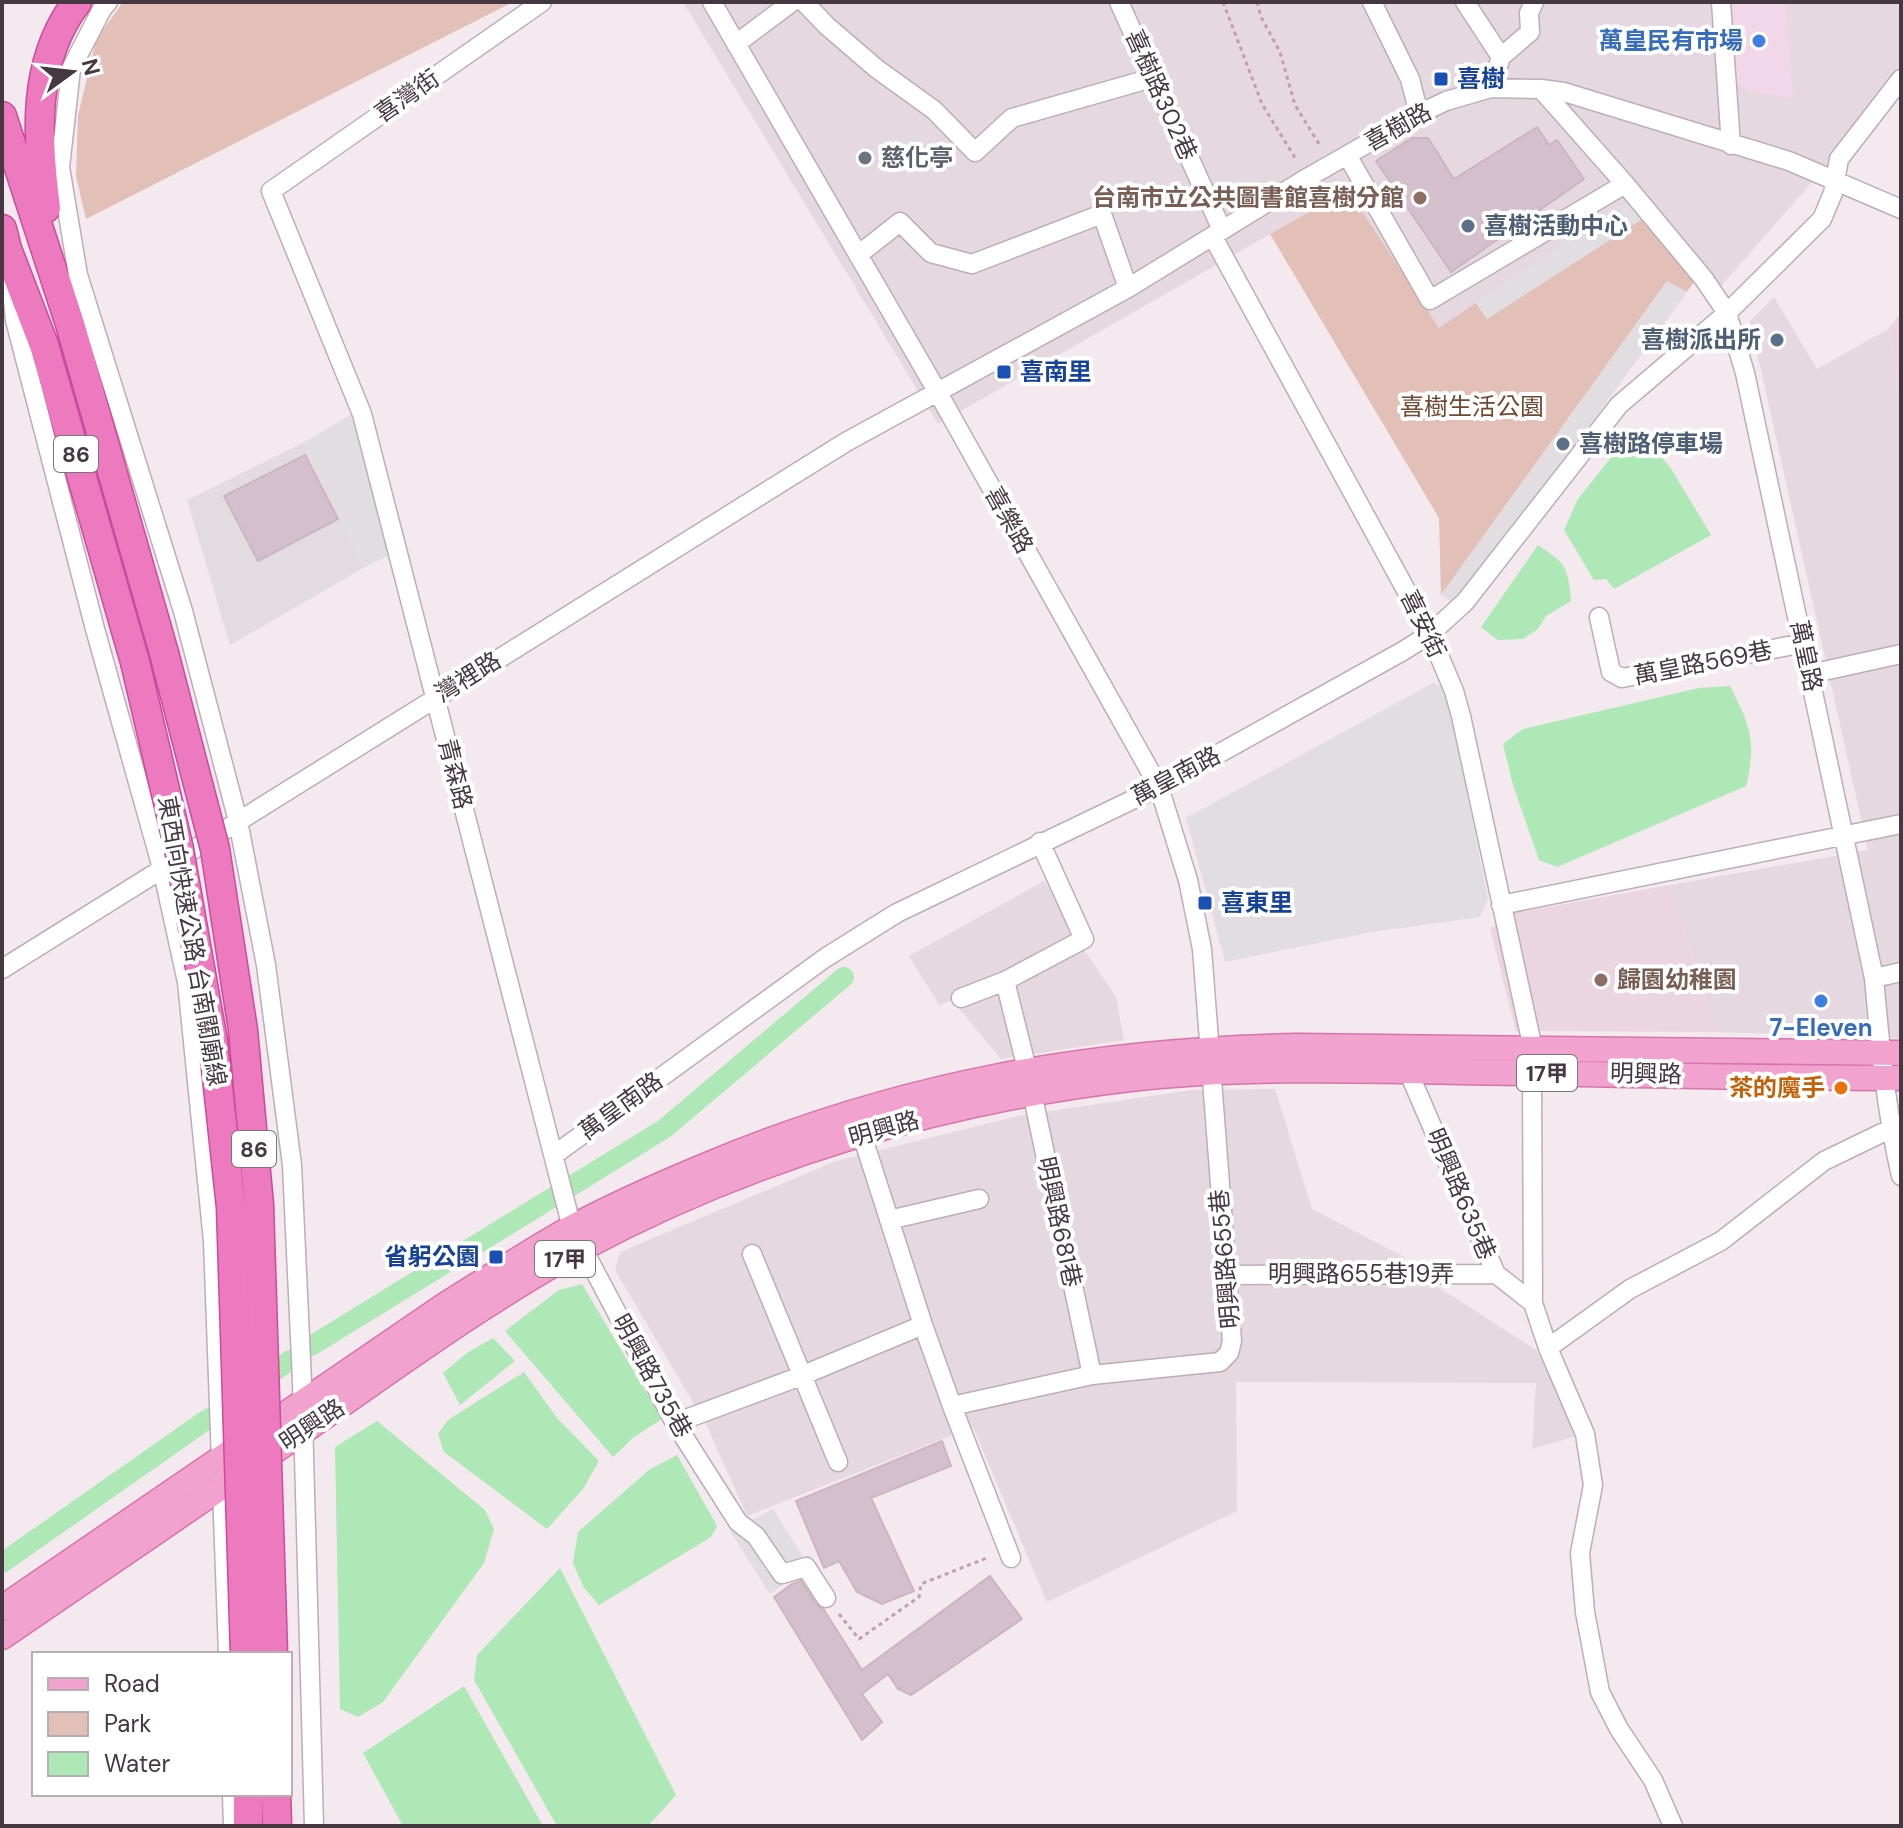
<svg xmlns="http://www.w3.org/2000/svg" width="1903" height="1828" font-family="'DM Sans','Noto Sans TC',sans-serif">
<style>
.residential{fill:#e6d8e0}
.commercial{fill:#f2d7e9}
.industrial{fill:#e2dbe0}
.education{fill:#ead5e0}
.green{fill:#e2bfb7}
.parking{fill:#e2dde0}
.water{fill:#ade8b6}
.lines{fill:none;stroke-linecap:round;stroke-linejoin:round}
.canal{stroke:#ade8b6;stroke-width:20}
.building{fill:#d3c0cc;stroke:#cdb4c4;stroke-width:2}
.minor-casing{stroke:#bdadb7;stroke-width:21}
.major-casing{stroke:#d674aa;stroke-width:27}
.highway-casing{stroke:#cb4b9b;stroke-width:31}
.path{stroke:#bda0b2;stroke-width:3;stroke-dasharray:4 4;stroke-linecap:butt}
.minor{stroke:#fff;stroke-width:18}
.major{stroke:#f2a2ce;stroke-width:24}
.highway{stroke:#ed7abe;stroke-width:28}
.highway-bridge-casing{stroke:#cb4b9b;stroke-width:31;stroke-linecap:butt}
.highway-bridge{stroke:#ed7abe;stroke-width:28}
.shop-dot{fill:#3f7fe0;stroke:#fff;stroke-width:3}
.transit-dot{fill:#1a4fb4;stroke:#fff;stroke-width:3}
.worship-dot{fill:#6b7280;stroke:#fff;stroke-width:3}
.education-dot{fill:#8d6e63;stroke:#fff;stroke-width:3}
.service-dot{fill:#5c6f8a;stroke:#fff;stroke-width:3}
.food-dot{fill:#e8710a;stroke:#fff;stroke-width:3}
.labels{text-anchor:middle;stroke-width:8;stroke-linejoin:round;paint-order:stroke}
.shield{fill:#fff;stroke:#7d747a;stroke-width:2}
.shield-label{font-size:22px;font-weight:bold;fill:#453841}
.shop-label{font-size:24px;font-weight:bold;fill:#366cbe;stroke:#fff;text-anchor:end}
.transit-label{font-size:24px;font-weight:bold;fill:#164399;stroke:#fff;text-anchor:start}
.street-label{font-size:24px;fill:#453841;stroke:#fff}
.worship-label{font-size:24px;font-weight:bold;fill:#5b616d;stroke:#fff;text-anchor:start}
.education-label{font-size:24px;font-weight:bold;fill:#785e54;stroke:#fff;text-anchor:end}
.service-label{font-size:24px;font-weight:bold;fill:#4e5e75;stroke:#fff;text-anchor:start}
.park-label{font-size:24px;fill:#714932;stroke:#fff}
.food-label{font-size:24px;font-weight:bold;fill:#c56008;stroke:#fff;text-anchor:end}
</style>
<rect width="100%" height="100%" fill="#f3e9ee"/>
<path class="residential" d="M683,2H1901V76L1842,148L1708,301L1696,279L1439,328L1347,190L938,424Z
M1774,297L1817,369L1888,329L1901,398V1038L1715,1032L1670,885L1868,850L1750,321Z
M1044,881L1076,927L1084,950L1116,997L1124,1040L1001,1059L952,1000L939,1005L909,956Z
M1275,1089L1312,1209L1404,1257L1413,1285H1435L1536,1350L1580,1435L1532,1449L1536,1383L1236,1382L1237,1511L1047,1602L973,1427L747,1516L707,1426L615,1270L620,1252L836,1161L1018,1116L1191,1090Z"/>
<path class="commercial" d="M1726,2H1786L1793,98L1748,91L1732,80Z"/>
<path class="industrial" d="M303,443L365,567L230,645L187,500Z"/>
<path class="education" d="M1901,313V398L1888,329Z
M1670,885L1715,1032L1516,1031L1490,929L1514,913Z"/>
<path class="green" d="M123,2H513L86,219L76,176L78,116L96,40Z
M1348,190L1439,328L1476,303L1487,319L1647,216L1696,279L1687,292L1667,281L1441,595L1439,518L1270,234Z"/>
<path class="parking" d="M1620,206H1636L1647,216L1487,319L1476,303Z
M1667,281L1687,292L1457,606L1441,595Z
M352,414L389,555L365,567L303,443Z
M1433,683L1446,688L1488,899L1480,917L1372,932L1225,962L1186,818Z
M773,1509L803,1557L810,1555L830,1589L802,1571L770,1594L730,1531Z"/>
<path class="water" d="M1635,427L1670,467L1711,535L1614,589L1606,579L1594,580L1564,530L1578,499Z
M1538,545C1566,564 1568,566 1571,601L1546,616L1538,629L1523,639L1498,640L1481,627Z
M1730,686C1750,725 1757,742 1746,786L1557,867L1539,860L1513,785L1503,744L1523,729L1699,688Z
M582,1284L662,1419L634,1437L613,1457L505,1331L559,1290Z
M493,1338L515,1361L460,1405L443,1373L467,1353Z
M524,1372L557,1418L599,1461L583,1489L547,1529L444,1452L438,1434L448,1420Z
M377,1421L485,1510L494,1529L484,1563L383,1702L358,1717L340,1709L335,1447Z
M677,1455L717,1526L711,1537L599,1605L584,1588L573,1563L578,1532L649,1470Z
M560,1568L676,1795L648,1826H557L474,1680L477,1655Z
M464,1686L543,1826H403L363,1753Z"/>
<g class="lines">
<path class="canal" d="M311,1346L664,1129L844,977
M256,1385L290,1360
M2,1563L209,1418"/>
</g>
<path class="building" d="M1537,127L1549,145L1557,140L1584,179L1451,272L1376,161L1412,138H1428L1454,179Z
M305,455L338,519L258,561L224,496Z
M942,1441L951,1466L871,1498L914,1591L882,1604L857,1592L839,1561L824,1568L796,1501Z
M990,1576L1022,1619L911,1695L898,1689L888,1674L862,1694L882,1722L862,1740L774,1597L792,1584L801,1581L816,1604L824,1610L862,1670Z"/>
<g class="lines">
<g class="minor-casing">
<path id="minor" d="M108,2L102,9L71,69L60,167L78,275L183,611L238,821L266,965L292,1165L302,1381L314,1826
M542,2L271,191L362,414L572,1228L675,1423L738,1522L756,1536L782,1574L806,1567L826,1598
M712,2L937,391L1159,787L1188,880L1202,949L1232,1341L1229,1353L1220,1362L1092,1375L952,1406L923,1325L862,1135
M804,2L827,26L877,69L934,110L975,152L1012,118L1152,78
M1119,2L1222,230
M1372,2L1410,79L1419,114
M1465,2L1501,57
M1721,2L1731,145
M736,44L792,2
M1491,88L1501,57L1530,32L1529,13L1534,2
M1541,89L1625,184L1704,279L1727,313L1745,373L1874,978C1880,1045 1886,1110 1901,1176
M1347,155L1430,300L1625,184
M1213,237L1430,634L1454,691L1461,716L1533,1049
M858,255L900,222L931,253L972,264L1102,214L1128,288
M11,281L15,320L95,629L162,868L187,982L213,1241L228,1654
M1599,617L1611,672L1622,678L1804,643
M1810,674L1901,654
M1501,905L1901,824
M2,969L846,442L1128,288L1307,178L1419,114L1446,101L1491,88L1541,89L1564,92L1789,161L1901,209
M1874,978L1901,972
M1005,981L1027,1069L1092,1375
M961,998L1005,981L1084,939L1040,842
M1408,1071L1496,1274L1533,1303
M1532,1073L1533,1303L1548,1348L1585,1434L1593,1485L1580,1553L1585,1612L1600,1692L1619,1729L1653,1780L1673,1826
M554,1155L825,958L897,913L1159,787L1403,651L1430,634L1465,602L1619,405L1727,313L1822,219L1833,193L1839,159L1901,79
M889,1220L979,1199
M752,1254L838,1462
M1227,1275L1496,1274
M1548,1348L1630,1289L1721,1241L1824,1161L1890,1129
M952,1406L1011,1558
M675,1423L801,1376L923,1325
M232,1794L233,1826"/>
</g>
<g class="major-casing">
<path id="major" d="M2,1608L445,1305C486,1279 527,1253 569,1229C613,1205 661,1184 707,1165C900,1084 1089,1050 1297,1046L1901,1053
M2,1637C104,1567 206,1498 308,1428C398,1366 487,1300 583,1248C751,1158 941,1101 1130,1079C1239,1067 1349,1070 1459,1072C1606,1074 1754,1078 1901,1078"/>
</g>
<g class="highway-casing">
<path id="highway" d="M2,116L70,324L164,653
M46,208C37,138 31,62 77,2
M2,229L7,249L44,345L135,662
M248,1794V1826
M276,1794L277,1826"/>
</g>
<path class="path" d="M1223,2L1262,104L1297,161
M1257,2L1261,17L1280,52L1295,105L1321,147
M839,1614L859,1639L919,1597L921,1584L989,1557"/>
<use href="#minor" class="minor"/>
<use href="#major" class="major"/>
<use href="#highway" class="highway"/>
<g class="highway-bridge-casing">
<path id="highway-bridge" d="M164,653L215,849L243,1030L259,1205L273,1654
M135,662L179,849L213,1041L231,1207L245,1654"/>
</g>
<use href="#highway-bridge" class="highway-bridge"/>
</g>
<g class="shop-dot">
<circle cx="1759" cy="41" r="8"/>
<circle cx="1821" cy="1001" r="8"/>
</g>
<g class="transit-dot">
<rect x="1433" y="71" width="16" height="16" rx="4"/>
<rect x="996" y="364" width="16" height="16" rx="4"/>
<rect x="1197" y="895" width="16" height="16" rx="4"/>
<rect x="488" y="1249" width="16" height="16" rx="4"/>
</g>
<circle class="worship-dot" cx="865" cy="158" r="8"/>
<g class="education-dot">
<circle cx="1420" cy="198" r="8"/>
<circle cx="1601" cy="980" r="8"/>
</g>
<g class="service-dot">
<circle cx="1468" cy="226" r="8"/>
<circle cx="1777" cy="340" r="8"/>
<circle cx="1563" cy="444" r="8"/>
</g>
<circle class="food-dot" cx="1841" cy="1088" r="8"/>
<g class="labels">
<g class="shield">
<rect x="54" y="436" width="44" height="36" rx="6"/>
<rect x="1517" y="1055" width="60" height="36" rx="6"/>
<rect x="232" y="1131" width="44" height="36" rx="6"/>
<rect x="535" y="1241" width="60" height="36" rx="6"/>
</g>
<g class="shield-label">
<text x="76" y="462">86</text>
<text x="1547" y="1081">17甲</text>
<text x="254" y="1157">86</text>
<text x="565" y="1267">17甲</text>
</g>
<g class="shop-label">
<text x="1743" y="49">萬皇民有市場</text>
<text x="1821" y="1036" text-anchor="middle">7-Eleven</text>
</g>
<g class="transit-label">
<text x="1457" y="87">喜樹</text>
<text x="1020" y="380">喜南里</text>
<text x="1221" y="911">喜東里</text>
<text x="480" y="1265" text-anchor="end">省躬公園</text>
</g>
<g class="street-label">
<text transform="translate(1161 95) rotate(66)" y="8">喜樹路302巷</text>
<text transform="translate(407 96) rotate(-35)" y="8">喜灣街</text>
<text transform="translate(1398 127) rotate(-29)" y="8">喜樹路</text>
<text transform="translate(1009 520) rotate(61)" y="8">喜樂路</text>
<text transform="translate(1423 624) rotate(64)" y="8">喜安街</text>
<text transform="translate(1806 656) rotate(78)" y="8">萬皇路</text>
<text transform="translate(1703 663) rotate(-11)" y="8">萬皇路569巷</text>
<text transform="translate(468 677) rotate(-32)" y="8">灣裡路</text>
<text transform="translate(455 774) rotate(76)" y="8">青森路</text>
<text transform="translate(1176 776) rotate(-28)" y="8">萬皇南路</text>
<text transform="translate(192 941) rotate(80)" y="8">東西向快速公路 台南關廟線</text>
<text transform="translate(1646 1074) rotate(1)" y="8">明興路</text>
<text transform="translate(621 1106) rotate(-36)" y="8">萬皇南路</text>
<text transform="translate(884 1129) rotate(-16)" y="8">明興路</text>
<text transform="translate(1461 1194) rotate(67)" y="8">明興路635巷</text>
<text transform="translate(1059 1222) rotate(78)" y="8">明興路681巷</text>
<text transform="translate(1225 1259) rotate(-95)" y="8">明興路655巷</text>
<text x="1361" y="1282">明興路655巷19弄</text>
<text transform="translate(652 1376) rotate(61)" y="8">明興路735巷</text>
<text transform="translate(312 1425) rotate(-34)" y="8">明興路</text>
</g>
<g class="worship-label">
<text x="881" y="166">慈化亭</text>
</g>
<g class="education-label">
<text x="1404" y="206">台南市立公共圖書館喜樹分館</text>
<text x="1617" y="988" text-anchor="start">歸園幼稚園</text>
</g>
<g class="service-label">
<text x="1484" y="234">喜樹活動中心</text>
<text x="1761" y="348" text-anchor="end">喜樹派出所</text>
<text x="1579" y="452">喜樹路停車場</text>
</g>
<g class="park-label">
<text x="1472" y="415">喜樹生活公園</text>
</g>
<g class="food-label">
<text x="1825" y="1096">茶的魔手</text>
</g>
</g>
<rect width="1903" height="1828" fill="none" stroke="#453841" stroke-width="8"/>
<rect x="32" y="1652" width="260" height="144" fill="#ffffff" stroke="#b5afb3" stroke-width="2"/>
<rect x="48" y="1678" width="40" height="12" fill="#f2a2ce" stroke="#b5afb3" stroke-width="2"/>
<text x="104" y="1692" font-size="24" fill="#453841">Road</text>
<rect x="48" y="1712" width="40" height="24" fill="#e2bfb7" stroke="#b5afb3" stroke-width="2"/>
<text x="104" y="1732" font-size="24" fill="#453841">Park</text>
<rect x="48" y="1752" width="40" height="24" fill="#ade8b6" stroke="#b5afb3" stroke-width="2"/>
<text x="104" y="1772" font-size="24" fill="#453841">Water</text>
<g transform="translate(72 72) rotate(75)" stroke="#ffffff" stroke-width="6" paint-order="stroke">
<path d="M0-6L14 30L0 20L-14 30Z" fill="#453841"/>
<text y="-12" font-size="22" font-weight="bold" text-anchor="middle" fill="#453841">N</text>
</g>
</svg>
